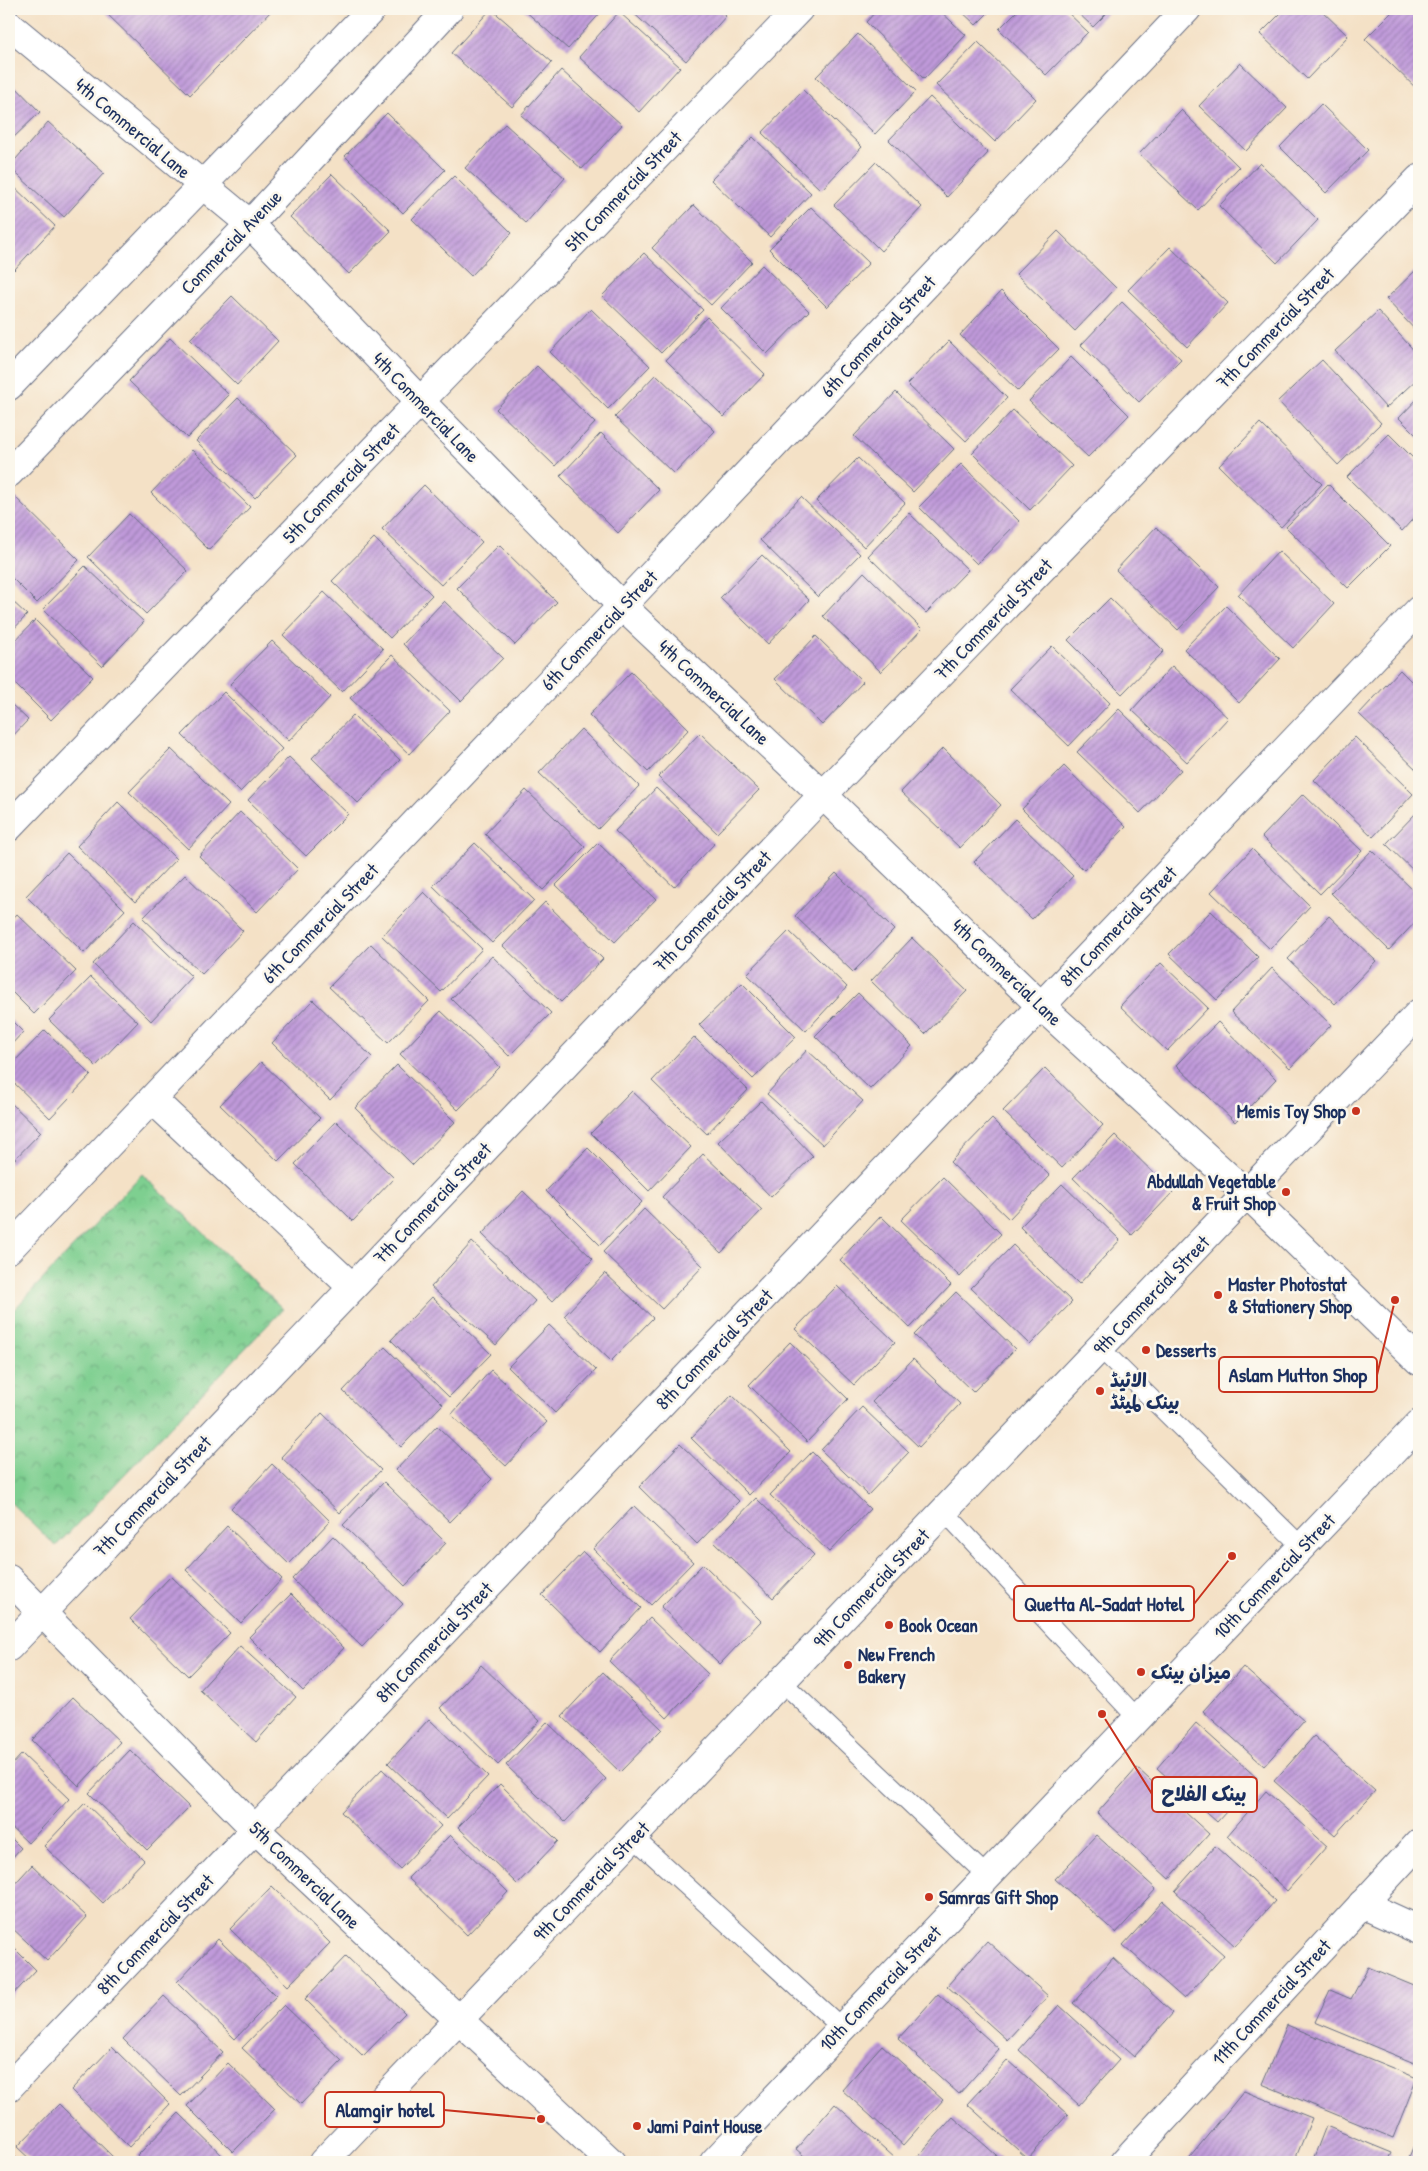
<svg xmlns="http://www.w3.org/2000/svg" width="1428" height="2171" font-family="'Patrick Hand','Playpen Sans Arabic',sans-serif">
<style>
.park{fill:url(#park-crowns);stroke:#4c7f77}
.building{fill:url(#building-hatch)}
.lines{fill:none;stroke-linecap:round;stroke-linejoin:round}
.lane-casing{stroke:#676d82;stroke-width:20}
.street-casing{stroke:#676d82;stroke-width:30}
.secondary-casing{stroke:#676d82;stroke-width:30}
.lane{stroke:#fff;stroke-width:18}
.street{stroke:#fff;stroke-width:28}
.secondary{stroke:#fff;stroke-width:28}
.poi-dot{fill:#c8321e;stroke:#fbf7ec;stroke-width:2}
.labels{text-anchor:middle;stroke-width:5;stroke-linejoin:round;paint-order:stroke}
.street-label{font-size:19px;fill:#1b2f5e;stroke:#fbf7ec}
.poi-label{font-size:19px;font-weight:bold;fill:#1b2f5e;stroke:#fbf7ec;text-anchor:start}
.leader{fill:none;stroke:#c8321e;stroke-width:2}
.callout-dot{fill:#c8321e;stroke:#fbf7ec;stroke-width:2}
.callout{fill:#fbf7ec;stroke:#c8321e;stroke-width:2}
.callout-label{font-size:20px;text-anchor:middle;font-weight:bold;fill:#1b2f5e}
</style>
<defs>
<pattern id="park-crowns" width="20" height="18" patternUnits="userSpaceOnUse" patternTransform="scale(1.25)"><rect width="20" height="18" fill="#7ecf90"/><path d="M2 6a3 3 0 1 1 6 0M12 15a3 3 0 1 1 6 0" fill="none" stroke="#66a879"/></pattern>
<pattern id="building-hatch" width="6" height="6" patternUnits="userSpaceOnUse" patternTransform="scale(1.25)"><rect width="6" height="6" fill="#c09ada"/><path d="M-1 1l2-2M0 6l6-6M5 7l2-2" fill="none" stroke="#9b7eb4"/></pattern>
</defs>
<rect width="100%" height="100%" fill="#fbf7ec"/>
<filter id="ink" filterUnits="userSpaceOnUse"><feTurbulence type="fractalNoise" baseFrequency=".02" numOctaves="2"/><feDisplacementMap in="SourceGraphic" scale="10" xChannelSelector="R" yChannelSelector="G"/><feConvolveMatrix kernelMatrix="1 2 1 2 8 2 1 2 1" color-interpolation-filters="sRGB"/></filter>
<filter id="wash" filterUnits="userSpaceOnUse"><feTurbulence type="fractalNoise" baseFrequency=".0096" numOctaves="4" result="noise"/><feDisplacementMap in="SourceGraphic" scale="20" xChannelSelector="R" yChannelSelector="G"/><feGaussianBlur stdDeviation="1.12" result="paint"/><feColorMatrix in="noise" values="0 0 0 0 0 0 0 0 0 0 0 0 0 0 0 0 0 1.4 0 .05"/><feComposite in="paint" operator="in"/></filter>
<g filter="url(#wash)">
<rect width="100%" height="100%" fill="#f4e1c6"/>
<path class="park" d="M142,1174L283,1309L56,1546L9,1501V1315Z"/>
<g id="blocks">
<path class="building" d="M102,9H179L182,12L185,9L272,10L190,95Z
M491,9L552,62L512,107L451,53Z
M523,9H604L568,49Z
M629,9H719L726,16L686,61Z
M878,9H938L966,35L924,79L866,22Z
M959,9H992L976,25Z
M1019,9H1064L1088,32L1046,75L999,29Z
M1074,9H1111L1093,27Z
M1285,9H1320L1348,36L1307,79L1260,34Z
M1395,9H1419V91L1365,39Z
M619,12L680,67L639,112L579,57Z
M858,34L916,91L875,134L816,77Z
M978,42L1036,99L995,142L936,85Z
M1240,63L1287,108L1246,151L1199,106Z
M561,70L622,125L582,169L521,115Z
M9,80L40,112L9,142Z
M803,90L862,147L821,190L762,133Z
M930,97L988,153L947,197L889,140Z
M1321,104L1368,150L1326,193L1280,147Z
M1181,110L1239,167L1198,210L1139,154Z
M387,113L445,170L403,213L345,156Z
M48,122L104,173L64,217L9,167Z
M505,124L565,178L526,223L465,168Z
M753,137L811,193L770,237L711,180Z
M876,162L922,207L881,251L834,205Z
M1260,163L1318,220L1277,263L1219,206Z
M332,174L391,231L349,274L290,217Z
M454,176L512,233L471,276L412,219Z
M9,182L55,226L14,270L9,265Z
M694,205L752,262L711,305L652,248Z
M811,207L869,263L827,307L769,249Z
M1058,231L1116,288L1075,331L1016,274Z
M1170,247L1228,303L1187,347L1128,290Z
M644,253L703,310L661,353L602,296Z
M762,265L809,311L767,354L721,308Z
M1419,267V334L1386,299Z
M1001,291L1059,349L1018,391L960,335Z
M232,296L278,341L237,385L190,339Z
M1122,302L1181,359L1139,402L1081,345Z
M591,309L650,366L608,409L550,352Z
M1378,311L1419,356V377L1386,408L1335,351Z
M707,317L765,374L724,417L666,360Z
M170,338L229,395L187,438L129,381Z
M949,341L1007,398L966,441L907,384Z
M1071,357L1129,415L1088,457L1029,401Z
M1322,360L1381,423L1338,465L1278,401Z
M537,366L595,423L555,466L496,409Z
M656,374L715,431L674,474L615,417Z
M896,392L954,449L913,492L854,436Z
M1419,397V438L1399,418Z
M238,398L297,455L255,498L196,441Z
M1013,410L1072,466L1030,510L972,453Z
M1260,423L1322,484L1281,527L1219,466Z
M601,433L659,490L618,533L560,476Z
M1389,434L1419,464V512L1402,531L1347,477Z
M192,450L250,507L209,550L151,493Z
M858,458L905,503L864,547L816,501Z
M961,464L1019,521L977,564L919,507Z
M1328,484L1390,546L1348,588L1286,527Z
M424,485L482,542L441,585L382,529Z
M9,491L79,560L37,603L9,575Z
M801,497L860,554L818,597L760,540Z
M909,513L968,570L926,613L868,556Z
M129,514L188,571L146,614L88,557Z
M1156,527L1219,587L1178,630L1116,570Z
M374,538L432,595L390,638L332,581Z
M499,545L557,602L515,645L457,588Z
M1279,551L1334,604L1293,648L1238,595Z
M762,555L809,600L768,644L720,598Z
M85,566L144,622L102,666L43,609Z
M864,572L922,629L881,672L823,616Z
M324,592L383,649L342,692L283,635Z
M9,598L27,615L9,634Z
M1110,598L1164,651L1122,694L1068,640Z
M444,601L503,658L461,701L403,644Z
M1226,606L1280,659L1239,703L1184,649Z
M35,620L93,677L51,720L9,678V647Z
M816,636L863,682L822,725L775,679Z
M272,641L330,697L289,741L230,684Z
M1052,646L1110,703L1069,746L1010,689Z
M392,655L450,711L409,754L350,698Z
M1172,666L1228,718L1187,762L1132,710Z
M1400,670L1419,689V772L1359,714Z
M631,672L689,729L648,772L589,715Z
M224,692L282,749L240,792L182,735Z
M9,702L28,720L9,740Z
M1119,709L1181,770L1140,813L1077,752Z
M353,715L400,760L358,803L312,758Z
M581,729L639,786L598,829L539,773Z
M700,733L759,790L717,833L658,777Z
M1355,737L1413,794L1373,837L1314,780Z
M943,748L1001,805L960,848L901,792Z
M171,749L229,805L188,849L129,792Z
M289,757L348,814L306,856L248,800Z
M1064,766L1126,827L1084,870L1022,809Z
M656,788L714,844L674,887L615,831Z
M526,790L585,847L543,890L485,834Z
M1303,794L1362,851L1320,894L1262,837Z
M118,802L176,859L135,902L77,846Z
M1419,810V876L1386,844Z
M240,812L298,869L257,912L199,856Z
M1015,819L1073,876L1032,919L974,862Z
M475,843L534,900L492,943L433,886Z
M598,843L656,899L615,942L556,885Z
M1252,849L1310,906L1270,949L1211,892Z
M1372,850L1419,896V918L1389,950L1331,893Z
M67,853L125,910L84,953L26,896Z
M836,873L894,930L853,972L795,916Z
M185,875L243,931L202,974L143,918Z
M424,892L482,949L441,992L382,936Z
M545,902L603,959L561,1002L503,946Z
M1211,911L1258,957L1217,1000L1169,954Z
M17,914L76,971L34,1014L9,989V923Z
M1329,916L1376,961L1335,1004L1288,959Z
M134,921L192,977L151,1021L93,964Z
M789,931L847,987L806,1031L747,974Z
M912,938L967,991L925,1034L871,981Z
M371,944L429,1001L388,1043L329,987Z
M492,956L551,1013L509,1056L451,999Z
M1161,963L1208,1008L1167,1051L1120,1006Z
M1272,968L1331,1025L1290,1068L1231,1012Z
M91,977L138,1022L96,1066L49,1020Z
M742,983L796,1037L753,1079L699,1025Z
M858,993L912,1046L870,1089L815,1036Z
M313,1000L372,1057L330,1100L272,1043Z
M441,1011L500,1067L458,1110L400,1054Z
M9,1018L23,1032L9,1047Z
M1218,1022L1276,1079L1235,1122L1176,1065Z
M45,1030L91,1075L50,1118L9,1078V1067Z
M694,1037L748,1090L707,1134L652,1081Z
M807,1050L863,1101L823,1145L767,1094Z
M261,1062L320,1118L278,1161L220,1105Z
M397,1065L455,1122L413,1165L355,1108Z
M1045,1068L1103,1125L1062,1168L1003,1111Z
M632,1091L691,1147L649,1191L591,1133Z
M9,1101L41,1132L9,1165Z
M761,1101L813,1156L771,1197L718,1142Z
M992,1119L1050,1176L1009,1219L950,1162Z
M336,1121L394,1178L353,1221L295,1164Z
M1115,1135L1173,1192L1132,1235L1073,1178Z
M588,1148L642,1202L600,1245L546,1191Z
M703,1154L762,1210L721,1253L662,1197Z
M943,1177L1001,1234L960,1277L901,1220Z
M1062,1184L1120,1240L1079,1284L1020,1227Z
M523,1191L593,1259L552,1302L482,1234Z
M644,1209L703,1266L662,1309L603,1252Z
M881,1216L951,1285L910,1328L840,1260Z
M472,1242L535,1301L496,1345L431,1287Z
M1013,1245L1072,1302L1030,1345L971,1288Z
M605,1273L653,1318L611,1361L564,1316Z
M837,1286L895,1342L854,1385L795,1329Z
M956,1292L1015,1349L973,1392L914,1335Z
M432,1297L491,1354L449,1397L391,1340Z
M549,1325L596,1370L555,1413L508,1367Z
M790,1342L848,1399L807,1442L749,1385Z
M385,1347L443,1404L401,1447L343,1391Z
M913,1359L960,1404L919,1447L872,1402Z
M491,1370L547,1422L506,1466L451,1415Z
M732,1395L791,1452L749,1495L691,1438Z
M862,1407L909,1452L868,1495L821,1450Z
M322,1413L381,1470L340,1513L281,1457Z
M437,1426L492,1479L450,1522L396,1470Z
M680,1444L739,1501L697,1544L639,1487Z
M812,1452L870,1509L829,1552L770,1495Z
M272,1464L330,1521L289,1564L231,1508Z
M384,1482L446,1543L405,1586L343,1525Z
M756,1498L814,1555L773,1598L714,1542Z
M634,1506L693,1562L651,1605L593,1549Z
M227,1526L282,1579L241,1623L186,1570Z
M333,1536L403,1604L362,1647L292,1579Z
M583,1552L641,1608L600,1652L542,1595Z
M703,1564L761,1621L720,1664L661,1607Z
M171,1576L230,1633L188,1676L130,1619Z
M291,1594L344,1648L303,1691L249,1637Z
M650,1618L708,1674L667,1718L609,1661Z
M240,1646L296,1697L256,1742L200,1690Z
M481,1665L540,1721L498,1765L440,1708Z
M1243,1667L1304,1721L1264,1766L1203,1711Z
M603,1672L662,1729L620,1772L562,1716Z
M73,1697L120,1742L79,1786L32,1740Z
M429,1719L488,1776L447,1819L388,1763Z
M547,1722L606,1779L565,1822L506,1765Z
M1196,1723L1257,1778L1217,1822L1157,1768Z
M1314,1736L1375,1791L1335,1835L1274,1781Z
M130,1750L189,1807L147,1850L89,1793Z
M22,1754L69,1799L28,1843L9,1825V1768Z
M1137,1768L1209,1834L1169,1879L1097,1813Z
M382,1769L441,1826L400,1869L341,1812Z
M500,1784L558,1841L517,1884L458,1827Z
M1266,1791L1327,1846L1287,1891L1227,1836Z
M85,1803L144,1860L103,1903L44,1846Z
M450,1835L508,1892L467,1935L408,1878Z
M1096,1835L1156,1889L1116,1933L1055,1879Z
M9,1836L21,1848L9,1861Z
M1215,1846L1275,1901L1235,1946L1175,1891Z
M32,1865L87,1917L47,1961L9,1925V1890Z
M272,1886L330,1943L288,1986L230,1929Z
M1163,1901L1224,1955L1184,1999L1123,1945Z
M218,1939L276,1996L235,2039L177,1982Z
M987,1941L1048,1996L1007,2040L947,1986Z
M9,1943L36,1970L9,1999Z
M346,1956L405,2013L363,2056L305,1999Z
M1113,1958L1173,2013L1134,2057L1073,2003Z
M1368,1967L1419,1988V2065L1315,2022L1330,1990L1351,1999Z
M938,1994L999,2049L959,2094L898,2039Z
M164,1996L223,2052L181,2096L123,2039Z
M284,2005L342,2061L301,2104L242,2048Z
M1059,2005L1119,2060L1079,2105L1019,2050Z
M1287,2025L1417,2078L1393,2138L1262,2084Z
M882,2045L943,2100L903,2145L842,2090Z
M112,2047L170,2104L129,2147L71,2090Z
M1008,2060L1068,2114L1028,2159L967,2104Z
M228,2063L275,2109L233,2152L187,2106Z
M1244,2091L1312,2118L1294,2162H1186Z
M59,2104L117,2161L115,2162H33L17,2147Z
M835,2104L896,2159L893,2162H811L796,2149Z
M179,2113L229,2162H144L137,2156Z
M953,2117L1004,2162H913Z
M1326,2126L1392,2153L1388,2162H1312Z
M1414,2145L1419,2147V2162H1407Z
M9,2152L19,2162H9Z"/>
</g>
</g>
<g filter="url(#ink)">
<use href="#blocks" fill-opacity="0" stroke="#676d82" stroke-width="1"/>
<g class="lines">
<g class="lane-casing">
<path id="lane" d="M1100,1348L1302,1547
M944,1511L1138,1719
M781,1681L987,1876
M633,1837L842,2028"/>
</g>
<g class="street-casing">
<path id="street" d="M9,827L799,9
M152,1099L352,1287
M9,1249L622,606L1187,9
M9,1579L255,1829L611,2162
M9,1647L823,795L1419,179
M1362,1904L1419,1930
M9,2087L1419,610
M323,2162L1419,1013
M714,2162L1419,1424"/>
</g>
<g class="secondary-casing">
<path id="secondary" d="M9,25L250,224L420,401L622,606L823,795L1041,1006L1247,1194L1419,1361
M9,386L372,9
M9,473L250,224L449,9
M1124,2162L1419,1843"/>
</g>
<use href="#lane" class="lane"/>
<use href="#street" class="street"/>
<use href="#secondary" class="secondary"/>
</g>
</g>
<g class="poi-dot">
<circle cx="1356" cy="1111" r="5"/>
<circle cx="1286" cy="1192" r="5"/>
<circle cx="1218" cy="1295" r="5"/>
<circle cx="1146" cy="1350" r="5"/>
<circle cx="1100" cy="1391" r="5"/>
<circle cx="889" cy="1625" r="5"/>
<circle cx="848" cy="1665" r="5"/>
<circle cx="1141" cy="1672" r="5"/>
<circle cx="929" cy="1897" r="5"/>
<circle cx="637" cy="2126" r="5"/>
</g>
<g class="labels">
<g class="street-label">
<text transform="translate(133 128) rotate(40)" y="7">4th Commercial Lane</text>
<text transform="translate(623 191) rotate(-46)" y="7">5th Commercial Street</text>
<text transform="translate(231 242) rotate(-46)" y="7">Commercial Avenue</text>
<text transform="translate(1275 328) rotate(-46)" y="7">7th Commercial Street</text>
<text transform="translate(878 336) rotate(-47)" y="7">6th Commercial Street</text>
<text transform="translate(426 407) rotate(46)" y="7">4th Commercial Lane</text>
<text transform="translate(341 483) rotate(-46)" y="7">5th Commercial Street</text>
<text transform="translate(993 619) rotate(-46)" y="7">7th Commercial Street</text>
<text transform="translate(599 630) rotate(-46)" y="7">6th Commercial Street</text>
<text transform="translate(714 692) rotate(43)" y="7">4th Commercial Lane</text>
<text transform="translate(712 911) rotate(-46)" y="7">7th Commercial Street</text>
<text transform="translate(320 923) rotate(-46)" y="7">6th Commercial Street</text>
<text transform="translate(1118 926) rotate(-46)" y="7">8th Commercial Street</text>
<text transform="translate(1007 972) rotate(44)" y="7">4th Commercial Lane</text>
<text transform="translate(432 1203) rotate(-46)" y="7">7th Commercial Street</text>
<text transform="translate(1151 1295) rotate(-46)" y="7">9th Commercial Street</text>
<text transform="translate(714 1349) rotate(-46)" y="7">8th Commercial Street</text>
<text transform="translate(152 1496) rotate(-46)" y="7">7th Commercial Street</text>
<text transform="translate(1274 1576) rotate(-46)" y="7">10th Commercial Street</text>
<text transform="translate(871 1588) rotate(-46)" y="7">9th Commercial Street</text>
<text transform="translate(434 1642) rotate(-46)" y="7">8th Commercial Street</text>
<text transform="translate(305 1875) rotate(44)" y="7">5th Commercial Lane</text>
<text transform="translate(591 1881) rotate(-46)" y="7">9th Commercial Street</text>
<text transform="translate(155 1934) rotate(-46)" y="7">8th Commercial Street</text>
<text transform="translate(880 1988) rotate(-46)" y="7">10th Commercial Street</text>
<text transform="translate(1271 2002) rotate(-47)" y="7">11th Commercial Street</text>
</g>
<g class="poi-label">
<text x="1346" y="1118" text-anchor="end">Memis Toy Shop</text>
<text x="1276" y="1188" text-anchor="end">Abdullah Vegetable<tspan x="1276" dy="22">&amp; Fruit Shop</tspan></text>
<text x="1228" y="1291">Master Photostat<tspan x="1228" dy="22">&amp; Stationery Shop</tspan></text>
<text x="1156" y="1357">Desserts</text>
<text x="1110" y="1387">الائیڈ<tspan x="1110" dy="22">بینک لمیٹڈ</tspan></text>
<text x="899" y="1632">Book Ocean</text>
<text x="858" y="1661">New French<tspan x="858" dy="22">Bakery</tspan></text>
<text x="1151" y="1679">میزان بینک</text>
<text x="939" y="1904">Samras Gift Shop</text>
<text x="647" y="2133">Jami Paint House</text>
</g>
</g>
<path class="leader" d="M1395 1300L1377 1375M1232 1556L1194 1604M1102 1714L1152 1794M541 2119L444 2110"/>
<g class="callout-dot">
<circle cx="1395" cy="1300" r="5"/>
<circle cx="1232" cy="1556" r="5"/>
<circle cx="1102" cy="1714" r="5"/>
<circle cx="541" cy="2119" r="5"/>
</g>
<g class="callout">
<rect x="1219" y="1357" width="158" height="35" rx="5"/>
<rect x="1014" y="1586" width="180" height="35" rx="5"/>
<rect x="1152" y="1777" width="105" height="35" rx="5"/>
<rect x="325" y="2092" width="119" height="35" rx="5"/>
</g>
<g class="callout-label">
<text x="1298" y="1382">Aslam Mutton Shop</text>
<text x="1104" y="1611">Quetta Al-Sadat Hotel</text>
<text x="1204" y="1801">بینک الفلاح</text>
<text x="385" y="2117">Alamgir hotel</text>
</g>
<rect width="1428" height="2171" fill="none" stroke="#fbf7ec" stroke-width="30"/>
</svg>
